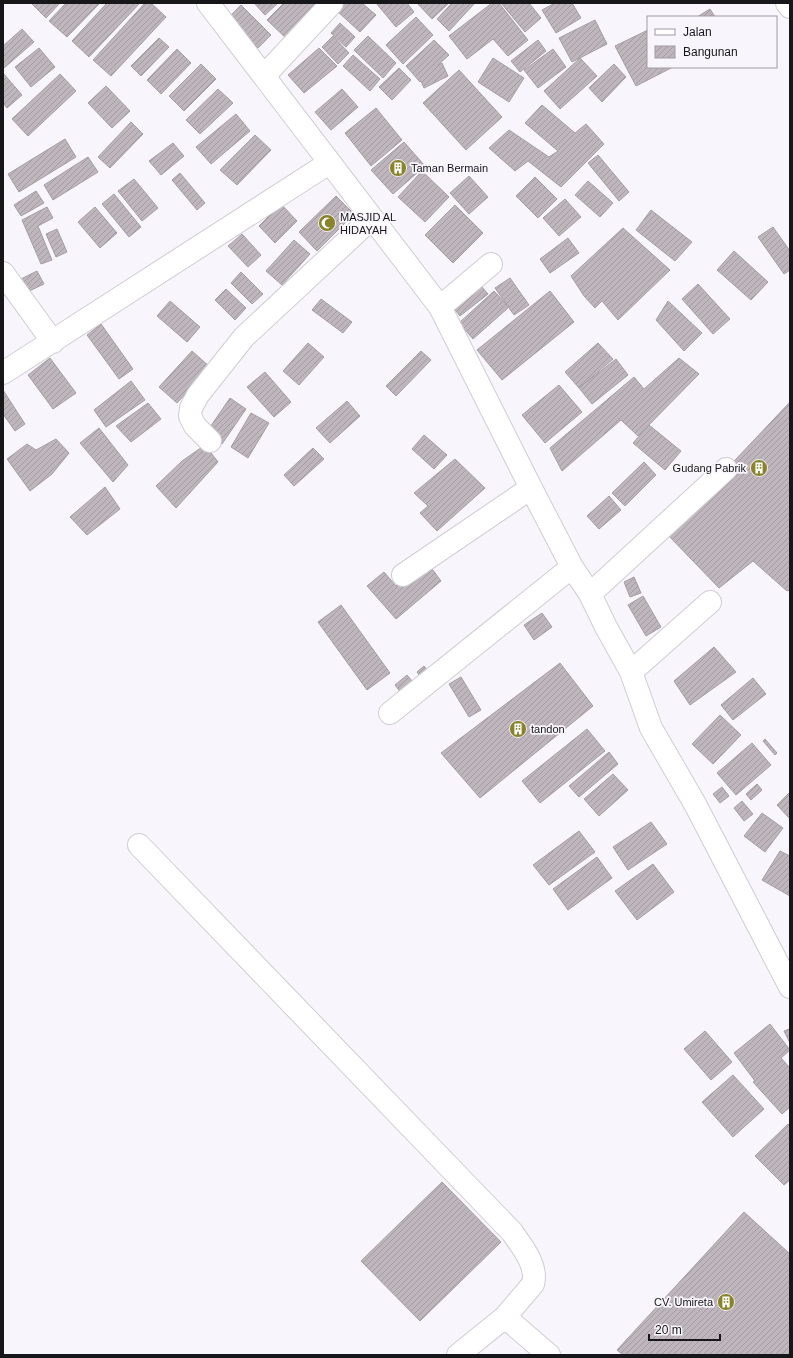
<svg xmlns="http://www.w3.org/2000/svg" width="793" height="1358" font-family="Arial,sans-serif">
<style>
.building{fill:url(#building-hatch);stroke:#a59ea3}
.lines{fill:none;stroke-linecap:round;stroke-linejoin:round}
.minor-casing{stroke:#d0ccd4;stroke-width:24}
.minor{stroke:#fff;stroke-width:22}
.labels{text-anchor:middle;stroke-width:3.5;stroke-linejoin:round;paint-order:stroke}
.poi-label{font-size:11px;fill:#171618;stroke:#f9f5fd;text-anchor:start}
</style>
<defs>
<pattern id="building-hatch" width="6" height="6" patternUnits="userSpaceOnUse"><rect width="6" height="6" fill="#beb6bc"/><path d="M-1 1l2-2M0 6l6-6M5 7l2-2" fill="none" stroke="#a39ca1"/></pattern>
</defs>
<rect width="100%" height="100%" fill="#f9f5fd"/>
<path class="building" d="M31,3H60L46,18Z
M66,3H100L67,37L49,21Z
M107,3H140L89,57L72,41Z
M145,3H151L166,17L111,76L93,60Z
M254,3H278L265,15Z
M284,3H321L290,42L267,20Z
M344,3H362L376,15L360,32L337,11Z
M376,3H407L414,12L396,27Z
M417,3H449L432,19Z
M452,3H475L449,31L437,19Z
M492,3H499L528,40L508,56L493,39L467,59L449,36Z
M501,3H529L541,18L525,32Z
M555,3H572L581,18L556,33L542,10Z
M241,5L271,35L258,48L228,18Z
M710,9L715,17H697Z
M416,17L433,35L403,64L386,45Z
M595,20L607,44L572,62L559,38Z
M340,23L355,37L346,47L331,33Z
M22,29L34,42L4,68L3,67V46Z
M648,30V67H673L636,86L615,46Z
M333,36L349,53L338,64L322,47Z
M368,36L396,63L383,78L354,50Z
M159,38L169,47L141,76L131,66Z
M434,40L449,55L438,65L442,63L448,76L424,88L421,81L420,82L406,66Z
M538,40L546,51L520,72L511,61Z
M39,48L55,67L31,87L15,67Z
M319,48L337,66L304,93L288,75Z
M177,49L191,63L161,94L147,80Z
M553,49L566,67L538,88L524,70Z
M353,55L380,79L370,91L343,66Z
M493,58L524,78L509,102L478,82Z
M580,58L597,76L560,109L544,91Z
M201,64L216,79L184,111L169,96Z
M614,64L626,77L602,102L589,88Z
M399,68L411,80L392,100L379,87Z
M459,70L502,117L466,150L423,103Z
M3,73L22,95L7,108L3,103Z
M60,74L76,91L28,136L12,119Z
M106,86L130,111L112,128L88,103Z
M218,89L233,103L200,134L186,120Z
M342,89L358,107L331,130L315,112Z
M542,105L575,133L586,124L604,144L561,187L528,161L515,171L489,148L509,130L549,157L558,151L525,123Z
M376,108L402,140L371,166L345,133Z
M236,114L250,131L211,164L196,147Z
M131,122L143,134L110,168L98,157Z
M255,135L271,150L237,185L220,170Z
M65,139L76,157L19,192L8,174Z
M404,142L425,166L393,194L371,170Z
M173,143L184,156L161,175L149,161Z
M598,155L629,192L619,201L588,163Z
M88,157L98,172L53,200L44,185Z
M422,171L449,197L425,222L398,197Z
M180,173L205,203L197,210L172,180Z
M469,176L488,197L469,214L450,193Z
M535,177L557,199L538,218L516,196Z
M134,179L158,208L142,221L118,191Z
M588,181L613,203L600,217L575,195Z
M36,191L44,203L21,216L14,205Z
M114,194L141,227L129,237L102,204Z
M336,196L354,214L317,251L299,232Z
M565,199L581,217L559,236L543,218Z
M281,204L297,221L275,243L259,226Z
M455,205L483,233L453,263L425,235Z
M47,207L53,218L38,226L52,260L41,264L22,220Z
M95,207L117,233L100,248L78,222Z
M651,210L692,242L675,261L636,230Z
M773,227L790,251V270L784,274L758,237Z
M623,228L670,270L618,320L602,301L595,308L584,296L571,276Z
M57,229L67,252L56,257L46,234Z
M242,234L261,255L248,267L228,246Z
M568,238L579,253L550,273L540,259Z
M294,240L310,254L282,285L266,271Z
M734,251L768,282L751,300L717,270Z
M37,271L44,284L25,293L19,280Z
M241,272L263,294L252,304L231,283Z
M510,278L529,305L514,315L495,288Z
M475,279L488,294L460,316L448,301Z
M698,284L730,319L713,334L682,299Z
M226,289L246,308L235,320L215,300Z
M494,291L509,307L473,339L459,323Z
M550,291L574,322L502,380L477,350Z
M321,299L352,322L343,333L312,310Z
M170,301L200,327L187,342L157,316Z
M668,301L702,333L684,351L656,320Z
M101,324L133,369L119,379L87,335Z
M308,343L324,357L299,385L283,371Z
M598,343L613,359L579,388L565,372Z
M192,351L210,367L177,403L159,387Z
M421,351L431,360L396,396L386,386Z
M50,358L76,393L53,409L28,375Z
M679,358L699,374L638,436L621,420L562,471L550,448L634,377L644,389Z
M616,359L628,375L592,404L579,388Z
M265,372L291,402L274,417L247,387Z
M131,381L145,400L106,427L94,410Z
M559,385L582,412L545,443L522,415Z
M3,390L25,424L15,431L3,414Z
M230,398L246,409L222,444L206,433Z
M347,401L360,416L330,443L316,428Z
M790,402V590L787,591L753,561L719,588L666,533Z
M148,403L161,419L131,442L116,426Z
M251,413L269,423L248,458L231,447Z
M649,425L681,451L665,470L633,443Z
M99,428L128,465L113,482L80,443Z
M424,435L447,455L434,469L412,449Z
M56,439L69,453L52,474L30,491L7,459L27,444L36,450Z
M205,445L218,462L176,508L156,486L182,461Z
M313,448L324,459L294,486L284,475Z
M455,459L485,488L437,531L420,513L428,506L414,493Z
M644,462L656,475L625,506L612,493Z
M105,487L120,509L87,535L70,517Z
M609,496L621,510L599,529L587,516Z
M427,562L441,581L396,619L367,586L384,572L396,586Z
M634,577L641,593L630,597L624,582Z
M643,596L661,627L646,636L628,605Z
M341,605L390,673L367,690L318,622Z
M542,613L552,627L534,640L524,625Z
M714,647L736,672L690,705L674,681Z
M560,663L593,706L480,798L441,753Z
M424,666L430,674L423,680L417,672Z
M407,675L417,687L405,698L395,685Z
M461,677L481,710L469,717L449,684Z
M753,678L766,694L733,720L721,705Z
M720,715L741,735L713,764L692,744Z
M587,729L605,751L540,803L522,781Z
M765,739L777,753L775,755L763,741Z
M752,743L771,765L736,795L717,773Z
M609,752L618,764L579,797L569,786Z
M613,774L628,790L599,816L584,799Z
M757,784L762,790L751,800L746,794Z
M722,787L729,796L720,803L713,794Z
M790,792V819L777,805Z
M742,801L753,814L744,821L734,808Z
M762,813L783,828L765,852L744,836Z
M651,822L667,844L628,870L613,847Z
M579,831L595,852L549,885L533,865Z
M780,851L790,856V896L762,880Z
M597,857L612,878L568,910L553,889Z
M653,864L674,892L637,920L615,891Z
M770,1024L790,1050L781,1058L790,1068V1107L782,1114L753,1082L755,1081L734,1053Z
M789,1029L790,1030V1043L784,1031Z
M705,1031L732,1062L711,1080L684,1049Z
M733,1075L764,1109L733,1137L702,1102Z
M788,1124L790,1126V1180L784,1185L755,1156Z
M442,1182L501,1242L420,1321L361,1261Z
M744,1212L790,1254V1355H623L617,1350Z"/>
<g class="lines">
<g class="minor-casing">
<path id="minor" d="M208,3L440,307L531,488L572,567L590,594L606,627L631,672L651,728L695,804L790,987
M787,3L790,7
M264,76L332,3
M3,273L53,342
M440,307L491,264
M3,373L329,163
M210,441L195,426L190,416L191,408L198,395L244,337L372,218
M403,575L531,488
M590,594L726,469
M631,672L710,602
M390,713L572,567
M139,845L512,1232C522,1247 538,1265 533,1284L505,1317L549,1355
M458,1355L505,1317"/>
</g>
<use href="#minor" class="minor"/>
</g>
<defs>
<g id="building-disc" transform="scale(0.9)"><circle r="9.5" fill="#89832b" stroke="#f9f5fd"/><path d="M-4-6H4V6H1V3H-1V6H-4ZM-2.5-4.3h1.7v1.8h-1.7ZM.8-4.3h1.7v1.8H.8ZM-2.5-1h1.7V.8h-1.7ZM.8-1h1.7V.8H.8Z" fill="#fff"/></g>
<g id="mosque-disc" transform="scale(0.9)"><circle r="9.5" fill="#89832b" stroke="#f9f5fd"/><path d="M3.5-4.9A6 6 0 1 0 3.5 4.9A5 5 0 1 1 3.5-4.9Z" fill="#fff"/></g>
</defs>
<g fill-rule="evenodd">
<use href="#building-disc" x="398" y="168"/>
<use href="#mosque-disc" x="327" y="223"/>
<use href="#building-disc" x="759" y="468"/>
<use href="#building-disc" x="518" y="729"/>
<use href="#building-disc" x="726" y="1302"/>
</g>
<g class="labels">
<g class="poi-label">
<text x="411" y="172">Taman Bermain</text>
<text x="340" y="221">MASJID AL<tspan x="340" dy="13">HIDAYAH</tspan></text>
<text x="746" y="472" text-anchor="end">Gudang Pabrik</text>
<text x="531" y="733">tandon</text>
<text x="713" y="1306" text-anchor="end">CV. Umireta</text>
</g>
</g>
<rect width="793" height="1358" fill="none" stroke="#171618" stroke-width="8"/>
<rect x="647" y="16" width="130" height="52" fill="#f9f5fd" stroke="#9f9ca1"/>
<rect x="655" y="29" width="20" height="6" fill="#ffffff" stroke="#9f9ca1"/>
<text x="683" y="36" font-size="12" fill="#171618">Jalan</text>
<rect x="655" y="46" width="20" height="12" fill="url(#building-hatch)" stroke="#9f9ca1"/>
<text x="683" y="56" font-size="12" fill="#171618">Bangunan</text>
<path d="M649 1334v6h71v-6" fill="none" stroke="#171618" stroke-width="2"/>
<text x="655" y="1334" font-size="12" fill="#171618" stroke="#f9f5fd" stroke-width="3" paint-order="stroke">20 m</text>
</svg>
